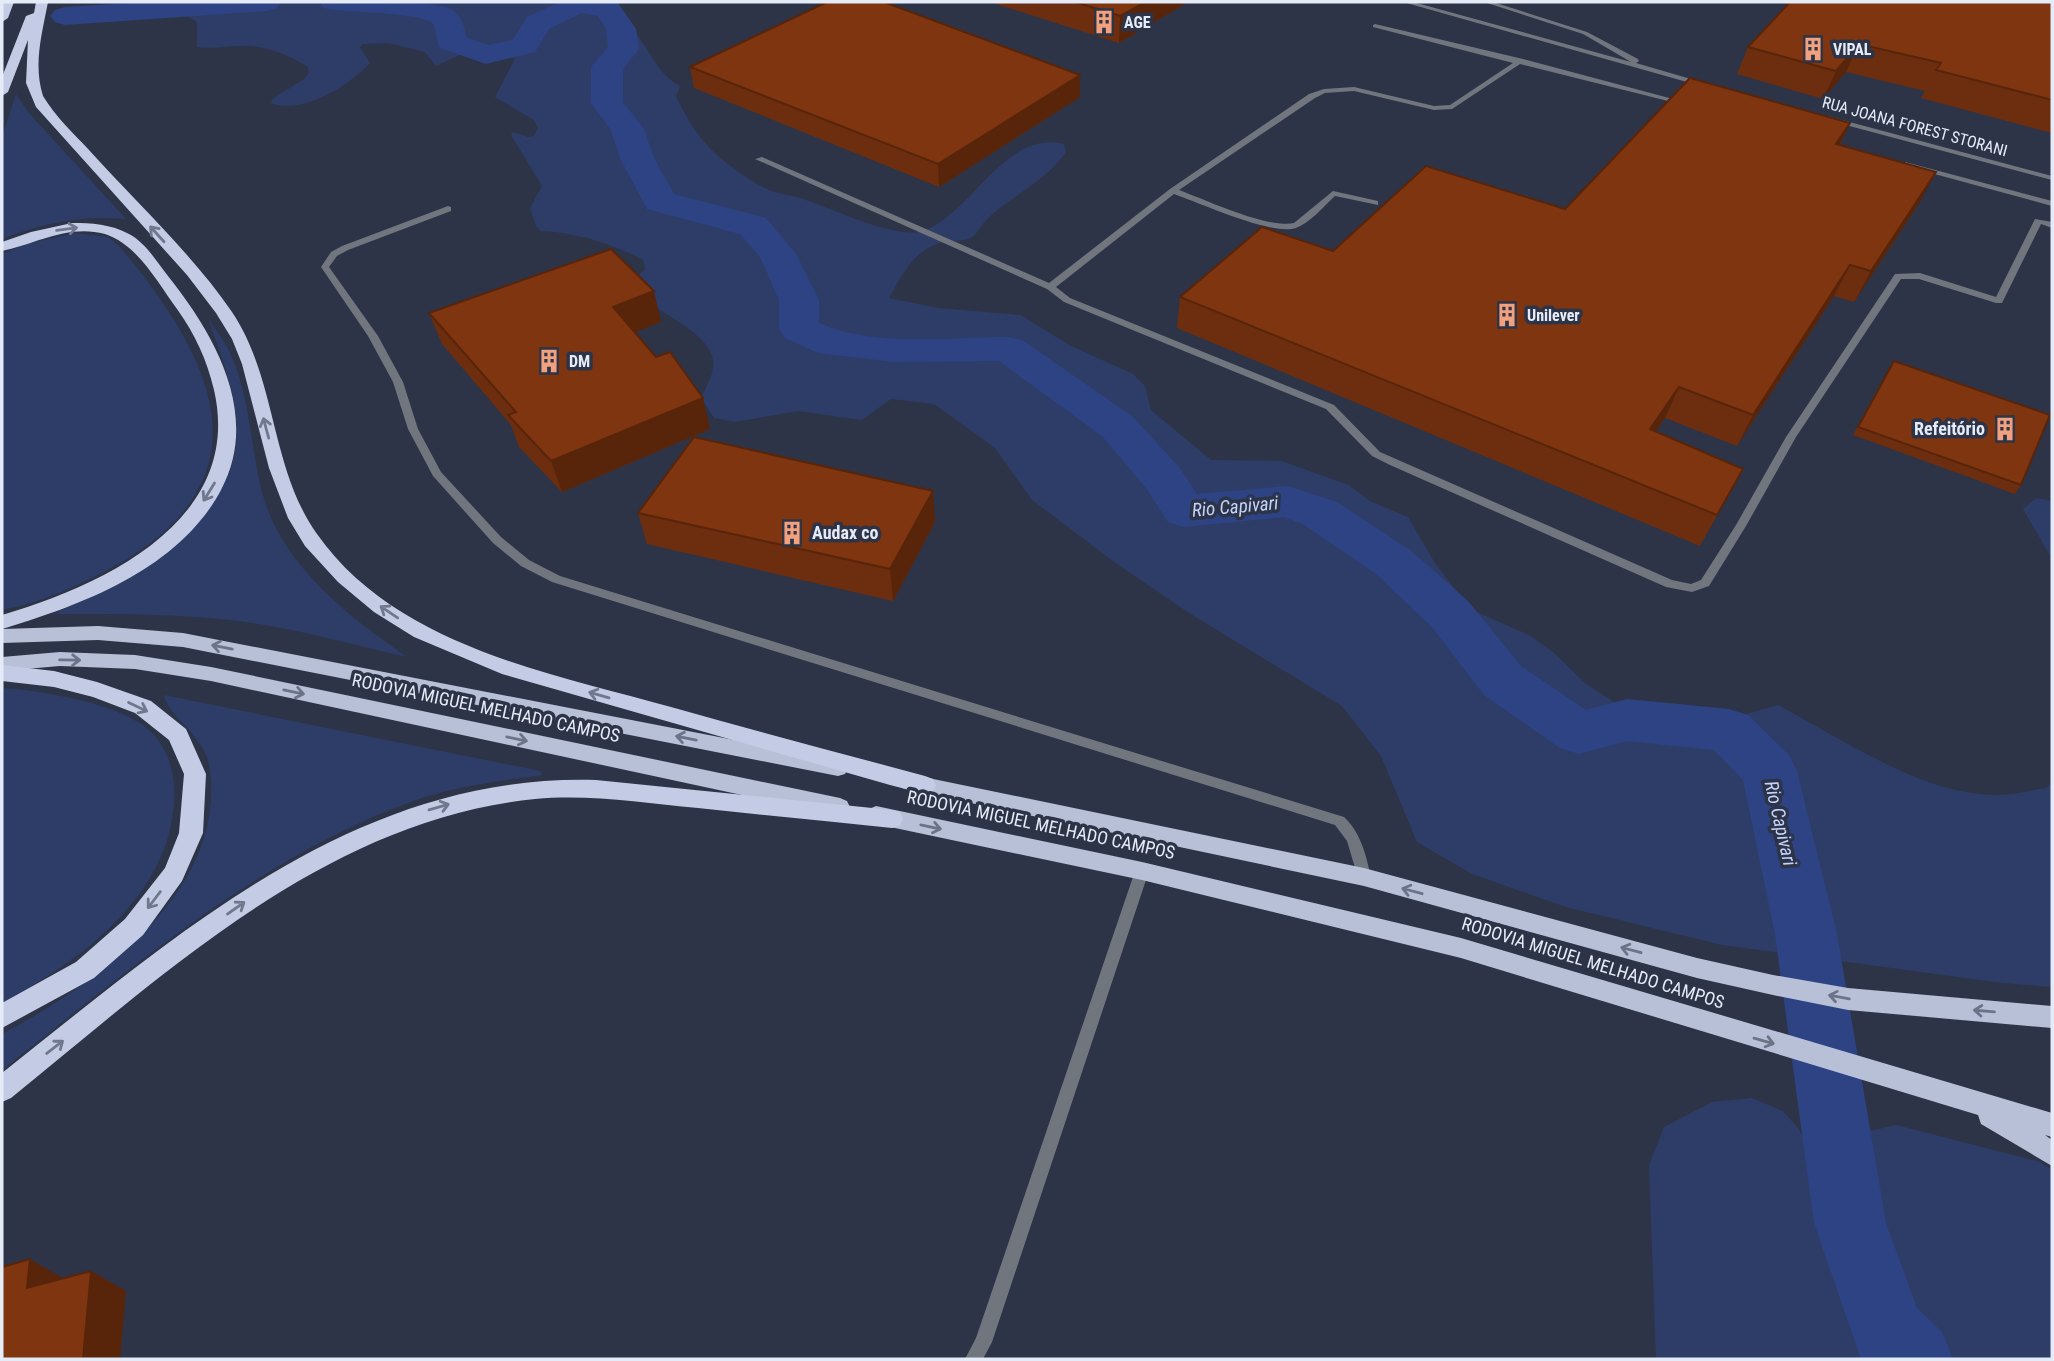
<svg xmlns="http://www.w3.org/2000/svg" width="2054" height="1361" font-family="'Roboto Condensed',sans-serif">
<style>
.green{fill:#2e3d68}
.lines{fill:none;stroke-linecap:round;stroke-linejoin:round}
.river{fill:#2e4384;fill-rule:evenodd}
.service{fill:#71757e;fill-rule:evenodd}
.trunk{fill:#b7c0d6;fill-rule:evenodd}
.motorway{fill:#c3cce4;fill-rule:evenodd}
.wall{fill:#6c2e0e}
.shaded-wall{fill:#58250b}
.building{fill:#7e3510;stroke:#58250b;stroke-width:2}
.oneway{stroke:#70788e}
.oneway2{stroke:#6b7387}
.labels{text-anchor:middle;stroke-width:7;stroke-linejoin:round;paint-order:stroke}
.far-poi-label{font-size:16px;font-weight:bold;fill:#e5ebf7;stroke:#2d3447;text-anchor:start}
.far-street-label{font-size:16px;fill:#e5ebf7;stroke:#2d3447}
.poi-label{font-size:18px;font-weight:bold;fill:#e5ebf7;stroke:#2d3447;text-anchor:end}
.street-label{font-size:18px;fill:#e5ebf7;stroke:#2d3447}
.water-label{font-size:19px;font-style:italic;fill:#c4d3fb;stroke:#2d3447}
</style>
<rect width="100%" height="100%" fill="#2d3447"/>
<path class="green" d="M175,2H584C598,14 618,15 631,28C650,47 656,74 680,86L676,97C687,118 698,138 716,154C730,167 752,182 769,190C779,194 790,195 800,198C829,207 896,240 923,231C971,215 1005,129 1064,144L1066,152C1046,181 1013,195 988,218C981,224 979,234 970,238C962,242 953,240 944,242C916,247 902,275 889,298L938,308L1021,315L1069,345L1133,374L1145,386L1151,410L1211,460L1281,461L1349,485L1370,501L1408,517L1435,563L1470,609L1529,635L1553,652L1585,683L1620,706L1657,718L1712,724L1778,705C1843,739 1923,796 1999,795C2014,795 2031,790 2046,788L2052,783V987L2002,983L1722,945L1566,907L1472,874L1417,842L1381,756L1342,706L1189,613L1117,564L1032,500L995,448L934,404L891,399L862,420L798,411L735,422L714,418L701,398C705,389 712,378 713,367C719,336 656,312 637,294L635,279L645,269L643,260C613,244 575,232 541,231L536,226L530,208L542,186L511,135L513,132L528,137L534,136L538,128L534,120L495,97L515,59L501,50L466,52L436,66L425,52L388,43L363,44L360,47L370,63C348,86 304,115 271,103L272,99L304,79L309,73L308,67C286,53 262,44 235,46C221,47 210,49 197,47V22L176,9L179,6Z
M16,94L28,112L126,219C82,215 43,223 2,239V137Z
M75,233L108,237L121,248C210,355 273,474 120,563C83,584 44,602 2,610V254L26,244Z
M209,320C215,329 222,338 227,347C250,390 250,445 262,492C281,565 348,616 407,657C358,646 309,632 259,624C191,613 123,614 54,614C122,581 220,534 235,451C243,408 222,360 209,320Z
M2036,498L2052,501V559L2023,509Z
M2,688C42,691 123,703 152,733C170,751 176,778 174,802C169,897 78,962 2,1003Z
M164,695L540,771L542,775C500,781 457,786 416,800C261,855 130,970 2,1070V1034C97,984 230,889 209,765C204,735 168,717 164,695Z
M1752,1098L1783,1111L1799,1129L1840,1216L1847,1157L1870,1131L1896,1125L2037,1161L2052,1169V1359H1656L1649,1165L1664,1127L1712,1102Z"/>
<g class="lines">
<path class="river" d="M144,2H281L277,8L267,11L65,25L55,22L50,16L55,10L65,7Z
M320,2C346,2 433,0 451,9C461,16 465,26 466,37L488,45L513,40L527,17L560,2L618,3L636,29L639,49L623,69V102L644,129L654,158L674,194L766,218L796,254L819,300V323C875,348 948,337 1008,337L1022,340L1132,416L1179,467L1197,494L1288,486L1337,502L1410,550L1468,601L1522,667L1586,710L1627,699L1729,709L1748,715L1789,755L1797,771L1837,934L1886,1223L1917,1308L1942,1332L1953,1359H1861L1814,1223L1775,934L1743,780L1714,750L1627,741L1579,754L1560,748L1484,695L1432,627L1376,574L1303,524L1284,517L1184,527L1168,522L1146,488L1102,436L999,361L894,362L818,353L785,338L779,329V300L760,257L740,234L647,209L620,158L611,130L591,103V67L608,47L606,29L598,16L582,13L549,29L535,52L486,64L440,48C435,41 438,29 432,23C420,12 345,13 324,8Z"/>
<path class="service" d="M1403,2H1413L1631,62L1583,34L1484,2H1493L1587,32L1638,59L1639,61L1636,63L1708,84L1701,86Z
M1375,24L1523,59L1688,103L1684,105L1520,64L1452,109L1434,110L1354,91L1325,93L1315,98L1179,190C1206,200 1268,229 1294,223L1333,191L1378,201V205L1335,196C1324,206 1310,223 1296,228C1272,236 1200,203 1174,194L1056,287L1070,298L1334,405L1380,452L1672,580L1691,584L1701,580L1736,525L1786,437L1895,274L1920,273L1996,297L2035,219L2052,222V228L2041,224L2002,303H1996L1919,279H1901L1796,437L1746,526L1709,586L1692,592L1666,587L1390,465L1372,456L1326,409L1064,302L1047,289L755,159L762,157L1049,283L1170,189L1309,94L1324,89L1354,87L1434,106L1450,105L1513,63L1373,27V25Z
M1827,116L2052,176V180L1827,120Z
M1905,162L2052,201V206L1905,166Z
M448,206L451,207V211L348,250L337,256L329,267L378,336L403,382L418,429L441,472L501,537L529,560L560,576L1344,817C1361,833 1366,855 1371,877L1369,881L1364,883L1359,881L1347,841L1335,825L552,582L521,566L493,543L433,476L408,429L393,382L368,336L321,267L331,252L342,246Z
M1142,865L1147,867L1149,871L992,1342L983,1359H965L976,1338L1135,871L1137,867Z"/>
<path class="trunk" d="M98,626L183,633L838,760L845,762L848,768L845,774L838,776L183,647L98,640L2,643V629Z
M60,652L135,655L211,667L840,798L847,801L850,807L847,813L840,816L211,681L135,669L60,666L2,671V657Z
M909,774L1364,868L1697,958L1773,975L1848,988L2052,1006V1028L1848,1010L1773,995L1697,978L1364,886L909,790L902,788L899,782L902,776Z
M876,806L1142,862L1461,938L2052,1113V1137L2045,1135L2052,1140V1166L1981,1124L1978,1115L1461,958L1142,880L876,824L869,821L866,815L869,809Z"/>
<path class="motorway" d="M2,2H14L8,18L2,22Z
M36,2H48C42,34 33,64 43,96C55,116 73,133 89,150C135,201 194,256 232,312C277,379 270,468 317,534C395,645 548,673 671,707C755,731 840,753 925,776L933,779L936,785L933,791L925,794L890,785L502,674L414,637L374,612L338,582L305,546L288,518L269,468L242,364L232,339L216,313L187,275L36,107L26,83L28,40L8,92L2,96V77L26,16L34,13Z
M72,223C91,223 111,224 129,234C146,243 156,261 168,276C215,335 261,415 221,490C179,569 82,605 2,629V615C104,585 244,520 214,390C207,360 195,334 177,309C158,283 137,244 105,234C68,224 36,244 2,251V242L31,232Z
M2,665L54,671L97,682L151,701L186,729L206,774L203,833L182,881L143,935L94,978L2,1028V1003L76,962L125,919L165,868L179,833L184,774L169,740L135,713L93,697L54,687L2,681Z
M596,780L892,810L900,812L903,819L900,826L892,828C827,821 762,815 698,808C644,803 589,794 535,799C327,820 167,972 11,1098L2,1102V1073C178,934 356,773 596,780Z"/>
</g>
<path class="wall" d="M990,2H1188L1119,43Z
M2052,2V133L1921,98L1925,91L1846,72L1823,99L1737,74L1748,47Z
M690,67L1080,97L939,187L694,88Z
M1850,123L1840,145L1920,202L1854,302L1834,296L1737,446L1665,418L1656,431L1743,469L1700,546L1177,328L1180,297L1333,251L1565,209Z
M429,313L661,322L634,332L710,429L562,492L519,447L511,425L442,344Z
M1894,361L2021,485L2015,494L1853,435Z
M638,513L935,522L893,601L647,544Z"/>
<path class="shaded-wall" d="M1145,2H1188L1119,43L1120,16Z
M1859,44L1846,72L1823,99L1836,71Z
M1080,75V97L939,187L938,164Z
M1850,123L1836,152V144Z
M1936,172L1920,202L1854,302L1871,271Z
M1850,265L1834,296L1737,446L1753,415Z
M654,291L661,322L621,338L613,307Z
M1679,387L1665,418L1636,460L1650,429Z
M703,398L710,429L562,492L551,461Z
M933,491L935,522L893,601L890,569Z
M30,1259L66,1280L27,1288Z
M91,1271L126,1291L120,1359H83Z"/>
<path class="building" d="M827,2H884L1080,75L938,164L690,67Z
M1075,2H1145L1120,16Z
M1790,2H2052V100L1936,70L1941,63L1859,44L1836,71L1748,47Z
M1690,78L1850,123L1836,144L1936,172L1871,271L1850,265L1753,415L1679,387L1650,429L1743,469L1717,515L1180,297L1262,227L1333,251L1426,166L1565,209Z
M611,249L654,291L613,307L656,357L670,352L703,398L551,461L508,415L516,412L429,313Z
M1894,361L2050,415L2021,485L1858,427Z
M694,437L933,491L890,569L638,513Z
M30,1259L27,1288L91,1271L83,1359H2V1267Z"/>
<defs><path id="oneway-shaft" d="M-6 0H5M1.5-3L5.5 0L1.5 3" fill="none" stroke-width="1.6" stroke-linecap="round" stroke-linejoin="round" transform="scale(1.75)"/></defs>
<g class="oneway">
<use href="#oneway-shaft" transform="translate(67 229) rotate(-8)"/>
<use href="#oneway-shaft" transform="translate(157 234) rotate(-132)"/>
<use href="#oneway-shaft" transform="translate(266 428) rotate(-105)"/>
<use href="#oneway-shaft" transform="translate(209 492) rotate(122)"/>
<use href="#oneway-shaft" transform="translate(389 612) rotate(-146)"/>
<use href="#oneway-shaft" transform="translate(599 695) rotate(-164)"/>
<use href="#oneway-shaft" transform="translate(138 707) rotate(26)"/>
<use href="#oneway-shaft" transform="translate(439 807) rotate(-16)"/>
<use href="#oneway-shaft" transform="translate(154 900) rotate(127)"/>
<use href="#oneway-shaft" transform="translate(236 908) rotate(-35)"/>
<use href="#oneway-shaft" transform="translate(55 1047) rotate(-38)"/>
</g>
<g class="oneway2">
<use href="#oneway-shaft" transform="translate(222 647) rotate(-169)"/>
<use href="#oneway-shaft" transform="translate(70 660) rotate(1)"/>
<use href="#oneway-shaft" transform="translate(294 692) rotate(12)"/>
<use href="#oneway-shaft" transform="translate(686 738) rotate(-169)"/>
<use href="#oneway-shaft" transform="translate(517 739) rotate(12)"/>
<use href="#oneway-shaft" transform="translate(931 827) rotate(12)"/>
<use href="#oneway-shaft" transform="translate(1412 891) rotate(-165)"/>
<use href="#oneway-shaft" transform="translate(1631 950) rotate(-165)"/>
<use href="#oneway-shaft" transform="translate(1839 997) rotate(-170)"/>
<use href="#oneway-shaft" transform="translate(1984 1011) rotate(-175)"/>
<use href="#oneway-shaft" transform="translate(1764 1041) rotate(16)"/>
</g>
<defs>
<g id="building-bare" transform="scale(1.89)"><path d="M-4-6H4V6H1V3H-1V6H-4ZM-2.5-4.3h1.7v1.8h-1.7ZM.8-4.3h1.7v1.8H.8ZM-2.5-1h1.7V.8h-1.7ZM.8-1h1.7V.8H.8Z" fill="#f2a17e" stroke="#2d3447" stroke-width="2.5" paint-order="stroke"/></g>
</defs>
<g fill-rule="evenodd">
<use href="#building-bare" x="1104" y="22"/>
<use href="#building-bare" x="1813" y="49"/>
<use href="#building-bare" x="1507" y="315"/>
<use href="#building-bare" x="549" y="361"/>
<use href="#building-bare" x="2005" y="429"/>
<use href="#building-bare" x="792" y="533"/>
</g>
<g class="labels">
<g class="far-poi-label">
<text x="1124" y="28">AGE</text>
<text x="1833" y="55">VIPAL</text>
<text x="1527" y="321">Unilever</text>
<text x="569" y="367">DM</text>
</g>
<g class="far-street-label">
<text transform="translate(1915 126) rotate(15)" y="6">RUA JOANA FOREST STORANI</text>
</g>
<g class="poi-label">
<text x="1985" y="435">Refeitório</text>
<text x="812" y="539" text-anchor="start">Audax co</text>
</g>
<g class="street-label">
<text transform="translate(486 708) rotate(12)" y="6">RODOVIA MIGUEL MELHADO CAMPOS</text>
<text transform="translate(1041 825) rotate(12)" y="6">RODOVIA MIGUEL MELHADO CAMPOS</text>
<text transform="translate(1593 963) rotate(17)" y="6">RODOVIA MIGUEL MELHADO CAMPOS</text>
</g>
<g class="water-label">
<text transform="translate(1235 506) rotate(-5)" y="7">Rio Capivari</text>
<text transform="translate(1781 823) rotate(77)" y="7">Rio Capivari</text>
</g>
</g>
<rect width="2054" height="1361" fill="none" stroke="#e5ebf7" stroke-width="7"/>
</svg>
